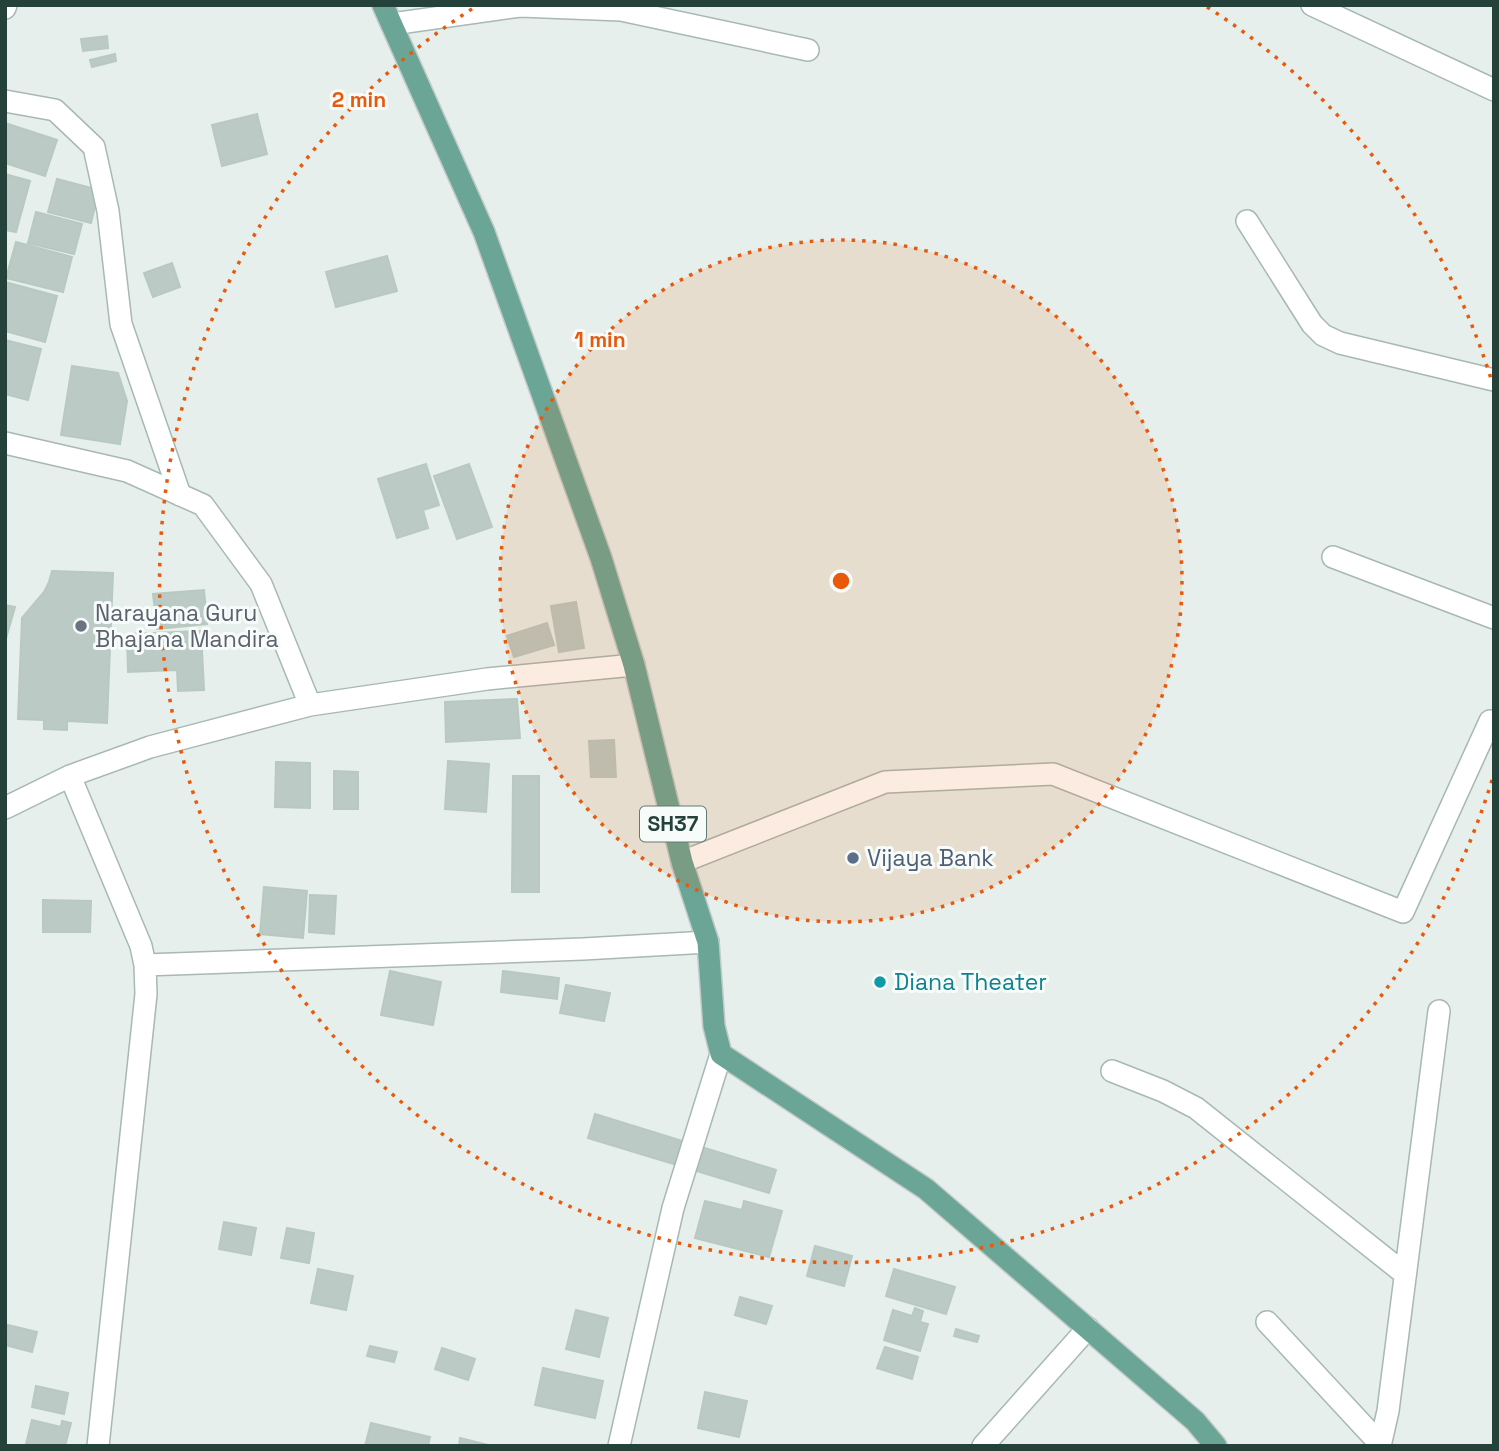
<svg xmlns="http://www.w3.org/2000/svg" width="1499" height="1451" font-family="'Space Grotesk',sans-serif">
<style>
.building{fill:#bbcac4;stroke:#b8c9c2;stroke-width:2}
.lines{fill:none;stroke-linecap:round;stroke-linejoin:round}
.minor-casing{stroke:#a8b8b2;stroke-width:24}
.primary-casing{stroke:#c2cac8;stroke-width:24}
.minor{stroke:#fff;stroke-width:21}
.primary{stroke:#6aa596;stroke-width:21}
.ring{fill:none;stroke:#e8590c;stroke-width:3.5;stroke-dasharray:3.5 7}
.worship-dot{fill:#6b7280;stroke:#f7fbf9;stroke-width:2.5}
.service-dot{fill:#5c6f8a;stroke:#f7fbf9;stroke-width:2.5}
.culture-dot{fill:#0f9aa8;stroke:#f7fbf9;stroke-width:2.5}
.labels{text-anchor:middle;stroke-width:6;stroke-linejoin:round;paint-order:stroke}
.shield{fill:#f7fbf9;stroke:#637a73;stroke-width:2}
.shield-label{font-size:21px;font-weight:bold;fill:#24423a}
.worship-label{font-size:23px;fill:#5b616d;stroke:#f7fbf9;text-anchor:start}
.service-label{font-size:23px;fill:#4e5e75;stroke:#f7fbf9;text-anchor:start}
.culture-label{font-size:23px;fill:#0d838f;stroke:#f7fbf9;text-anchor:start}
.centre{fill:#e8590c;stroke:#f7fbf9;stroke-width:3.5}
.ring-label{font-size:21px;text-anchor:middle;font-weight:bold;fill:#e8590c;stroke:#f7fbf9;stroke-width:6;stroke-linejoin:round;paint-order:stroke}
</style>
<rect width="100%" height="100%" fill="#e6efeb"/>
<path class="building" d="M107,36L108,48L83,51L81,39Z
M115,54L116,61L92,67L90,60Z
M257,114L267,154L222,166L212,125Z
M5,123L57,140L45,176L5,163Z
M5,174L30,181L16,232L5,230Z
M57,179L99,190L91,223L48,212Z
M36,212L82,224L74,254L28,243Z
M16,242L72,257L63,292L6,278Z
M387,256L397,291L336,307L326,272Z
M172,263L180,287L153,297L144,273Z
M5,282L57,296L45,342L5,331Z
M5,340L41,349L28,400L5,394Z
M72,366L118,373L127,401L120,444L61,435Z
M426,464L439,505L423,510L428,528L397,538L378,479Z
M469,464L492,527L457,539L434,476Z
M52,571L113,573L107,723L67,721V730L44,729V720L18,719L22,618L44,592L49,582Z
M204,590L207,624L157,629L153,594Z
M576,602L584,648L559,652L551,606Z
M5,605L15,607L5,642Z
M547,623L554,645L514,657L507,636Z
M201,631L204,690L178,691L177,670L128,672L127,634Z
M517,699L520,738L446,742L445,702Z
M614,740L616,777H591L589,741Z
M448,761L489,764L486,812L445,809Z
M276,762L310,763V808L275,807Z
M334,771L358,772V809H334Z
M513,776H539V892H512Z
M264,887L307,891L303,938L260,934Z
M310,895L336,896L334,934L309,932Z
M43,900L91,901L90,932H43Z
M390,971L441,982L433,1025L381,1015Z
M503,971L559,978L557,999L501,992Z
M566,985L610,993L604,1021L560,1013Z
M595,1114L776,1170L769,1193L588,1138Z
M705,1201L742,1210L744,1201L782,1211L769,1257L695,1238Z
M224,1222L256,1228L251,1255L219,1249Z
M287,1228L314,1233L309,1263L281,1258Z
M815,1246L852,1256L844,1286L807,1276Z
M318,1269L353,1276L346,1310L311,1303Z
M894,1269L955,1287L946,1314L886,1296Z
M740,1297L772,1306L766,1324L735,1315Z
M915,1308L923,1311L920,1322L928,1324L920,1351L884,1340L893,1310L912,1316Z
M576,1310L608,1318L599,1357L566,1349Z
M8,1325L37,1332L32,1352L5,1345Z
M956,1329L979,1336L977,1342L954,1336Z
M370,1346L397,1352L394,1362L367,1356Z
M885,1347L918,1357L912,1379L877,1368Z
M442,1348L475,1359L468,1380L435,1369Z
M543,1368L603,1381L595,1418L535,1405Z
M36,1386L68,1393L64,1414L32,1407Z
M705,1392L747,1401L739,1437L698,1428Z
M32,1420L61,1427L62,1421L71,1423L65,1446H35L26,1444Z
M371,1423L430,1437L428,1446H365Z
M460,1438L492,1446H459Z"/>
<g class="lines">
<g class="minor-casing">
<path id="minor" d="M1312,5L1494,90
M5,8L6,5
M392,24L520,6L621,10L808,50
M5,101L55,110L94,147L108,211L121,324L180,495
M1247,221L1312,324L1323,335L1340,343L1494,380
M5,443L127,471L203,505L261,584L310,705
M1333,557L1494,618
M70,776L141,946L145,965L146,994L98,1446
M5,808L70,776L150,747L310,705L487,679L634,665
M682,862L885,782L1053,774L1403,912L1490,721L1494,722
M145,965L583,949L708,942
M1112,1071L1163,1091L1196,1108L1405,1274
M1267,1322L1381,1445
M619,1446L673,1208L721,1054
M983,1446L1088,1328
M1380,1446L1388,1411L1439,1011"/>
</g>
<g class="primary-casing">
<path id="primary" d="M383,5L484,232L601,558L634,665L682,862L708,942L714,1026L721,1054L926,1189L1195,1421L1216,1446"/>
</g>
<use href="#minor" class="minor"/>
<use href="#primary" class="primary"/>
</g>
<circle cx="841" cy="581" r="341" fill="#e8590c" fill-opacity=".12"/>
<g class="ring">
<circle cx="841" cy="581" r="341"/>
<path d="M1492 780A681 681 0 1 1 475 7M1207 7A681 681 0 0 1 1492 382"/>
</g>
<circle class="worship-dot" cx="81" cy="626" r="7"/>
<circle class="service-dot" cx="853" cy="858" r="7"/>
<circle class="culture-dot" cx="880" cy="982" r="7"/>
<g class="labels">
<rect class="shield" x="640" y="806.5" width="66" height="35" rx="5"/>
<g class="shield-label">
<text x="673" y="831">SH37</text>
</g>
<g class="worship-label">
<text x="95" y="621">Narayana Guru<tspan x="95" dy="26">Bhajana Mandira</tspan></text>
</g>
<g class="service-label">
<text x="867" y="866">Vijaya Bank</text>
</g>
<g class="culture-label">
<text x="894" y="990">Diana Theater</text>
</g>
</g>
<circle cx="841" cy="581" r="10" class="centre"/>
<g class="ring-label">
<text x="359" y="107">2 min</text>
<text x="600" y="347">1 min</text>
</g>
<rect width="1499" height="1451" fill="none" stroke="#24423a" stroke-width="14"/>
</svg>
